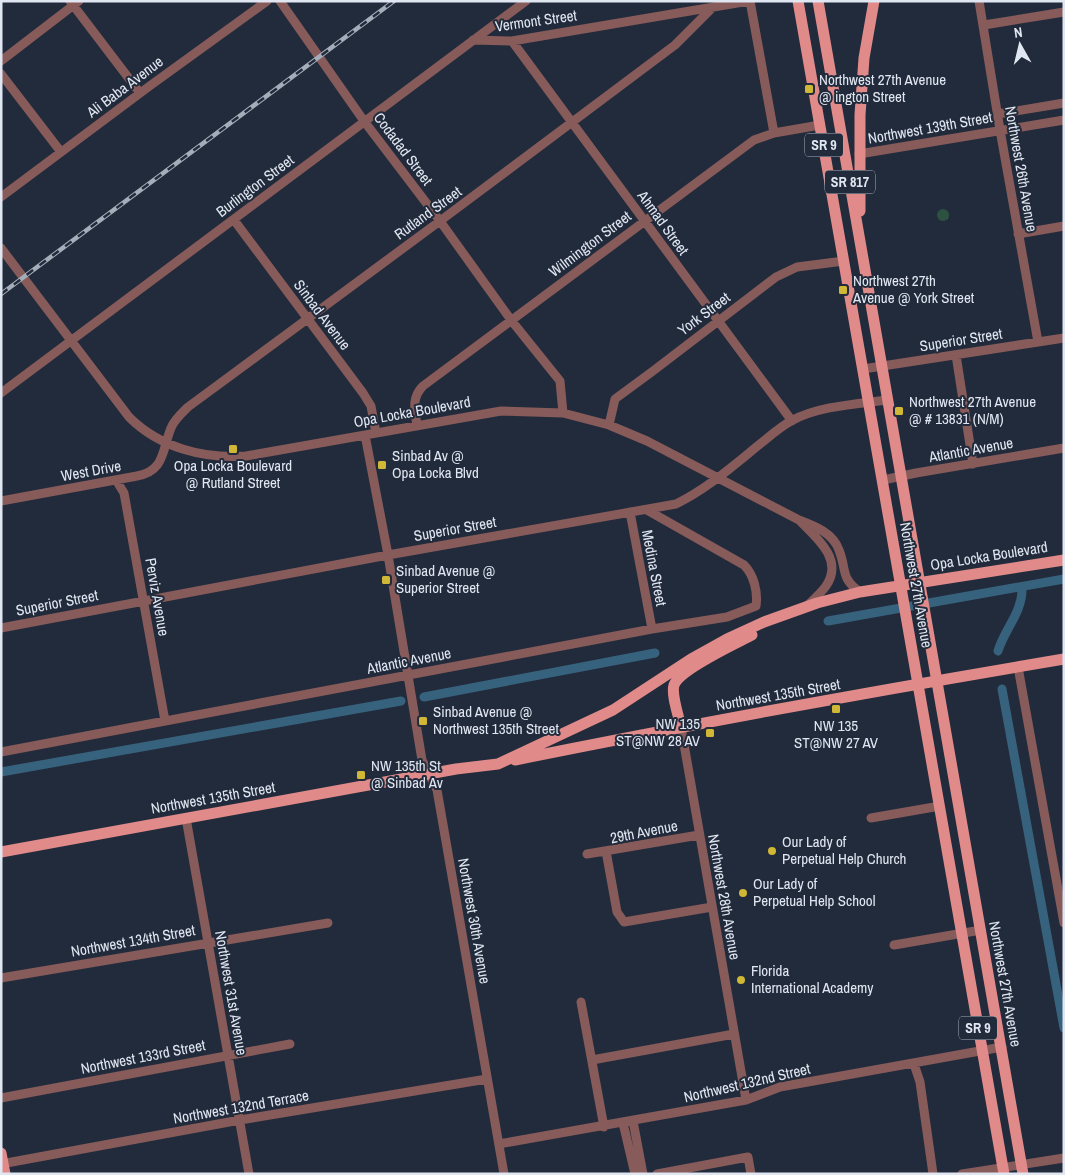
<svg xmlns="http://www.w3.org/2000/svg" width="1065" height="1175" font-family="'Archivo Narrow',sans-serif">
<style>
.grass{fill:url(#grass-tufts)}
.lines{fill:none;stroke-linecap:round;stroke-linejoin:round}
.canal{stroke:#37627d;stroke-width:9}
.minor{stroke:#865b5a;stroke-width:9}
.major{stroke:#e08a89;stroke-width:11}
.rail-casing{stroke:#a6adba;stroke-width:4.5}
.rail{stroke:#222b3b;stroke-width:2.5;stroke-dasharray:8;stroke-linecap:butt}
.poi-dot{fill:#d1b736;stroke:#222b3b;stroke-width:2}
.labels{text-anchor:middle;stroke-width:4;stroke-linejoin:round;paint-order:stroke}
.shield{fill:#222b3b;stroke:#a8afbb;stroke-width:1}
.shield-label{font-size:14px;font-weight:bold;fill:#e1e7f2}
.street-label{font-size:15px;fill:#e1e7f2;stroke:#222b3b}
.poi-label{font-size:15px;fill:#e1e7f2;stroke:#222b3b;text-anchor:start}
</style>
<defs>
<pattern id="grass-tufts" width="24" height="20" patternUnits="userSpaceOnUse" patternTransform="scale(1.25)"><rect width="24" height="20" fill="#2d5140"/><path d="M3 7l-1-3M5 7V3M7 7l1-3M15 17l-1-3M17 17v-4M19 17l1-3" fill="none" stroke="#4b6a5c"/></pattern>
</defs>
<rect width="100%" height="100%" fill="#222b3b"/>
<path class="grass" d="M937 215a6 6 0 1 1 12 0a6 6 0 1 1-12 0Z"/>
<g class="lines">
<path class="canal" d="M828,621L1064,579
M998,651C1005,628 1023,612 1022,587
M1002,689L1064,1028
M424,697L655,653
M1,772L401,701"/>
<path class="minor" d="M70,1L140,93
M280,1L364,121L440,221L511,320L560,381L563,413
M750,1L774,133
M979,1L1000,130L1038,342
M984,25L1064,12
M473,40L512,41L749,1
M512,41L792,421
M1,61L79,1
M1,74L61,152
M998,114L1064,103
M859,154L1064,120
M1,197L151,85L267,1
M234,220L363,393L371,406L376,433
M1018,234L1064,226
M1,248L129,417C160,448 204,459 246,456L501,411L563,413L609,425L647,441L799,520C815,526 833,533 839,550C847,570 840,578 860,592
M956,355L973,464
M863,369L1064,338
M1,393L526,1
M609,425L615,399L653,371L776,277L797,267L844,261
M417,426C415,411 411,398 423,386L754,140L774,133L820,125
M365,435L388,555L422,760L437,790L504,1174
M116,480L124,493L165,721
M883,480L916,473L1064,448
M1,501L137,476C165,471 162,450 171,428C174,420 182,413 188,407L440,221L675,45L713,7
M630,512L652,629
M801,522C817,538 844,560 826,586C821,593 813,600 807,606
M1,628L388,555L676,504C707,489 734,465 760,444C770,436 780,427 791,421C818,406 857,404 888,400
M1018,667L1064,923
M681,727L746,1100
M1,752L652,629L727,617L756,606C758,592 754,575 744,565L647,510
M186,818L249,1174
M871,818L940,806
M606,851L617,912L624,922L712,907
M587,854L699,835
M894,945L981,930
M1,978L328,923
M581,1002L604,1127
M592,1060L734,1034
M914,1064L920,1082L933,1174
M1,1098L290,1044
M633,1121L643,1174
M623,1123L635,1174
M499,1144L746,1100L780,1087L1002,1047
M1,1164L240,1120L487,1079
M657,1174L748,1157L751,1174
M962,1174L1064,1158"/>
<path class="major" d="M798,1L1004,1174
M818,1L1023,1174
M860,211V115L864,58L874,1
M681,727C679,717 671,695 674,685C680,669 735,644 752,635
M515,760C697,723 880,690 1064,659
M1,852L456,769L498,764L613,710L691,659L727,639L764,622L817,603L860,592L1064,560
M1,1153L5,1174"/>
<g class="rail-casing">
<path id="rail" d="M1,294L394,1"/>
</g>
<use href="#rail" class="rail"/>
</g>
<g class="poi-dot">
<rect x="804" y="84" width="10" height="10" rx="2.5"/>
<rect x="838" y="285" width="10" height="10" rx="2.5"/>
<rect x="894" y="406" width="10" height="10" rx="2.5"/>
<rect x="228" y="444" width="10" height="10" rx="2.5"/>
<rect x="377" y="460" width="10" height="10" rx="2.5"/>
<rect x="381" y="575" width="10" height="10" rx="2.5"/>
<rect x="831" y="704" width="10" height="10" rx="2.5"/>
<rect x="418" y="716" width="10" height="10" rx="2.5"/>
<rect x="705" y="728" width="10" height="10" rx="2.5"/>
<rect x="356" y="770" width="10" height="10" rx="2.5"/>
<circle cx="772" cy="851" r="5"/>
<circle cx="743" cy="893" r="5"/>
<circle cx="741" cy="980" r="5"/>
</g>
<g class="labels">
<g class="shield">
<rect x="805" y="133.5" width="38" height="23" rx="4"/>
<rect x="825" y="170.5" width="50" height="23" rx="4"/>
<rect x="959" y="1016.5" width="38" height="23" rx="4"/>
</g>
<g class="shield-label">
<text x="824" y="150">SR 9</text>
<text x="850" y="187">SR 817</text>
<text x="978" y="1033">SR 9</text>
</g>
<g class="street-label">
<text transform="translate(536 21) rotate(-8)" y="5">Vermont Street</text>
<text transform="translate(125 87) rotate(-37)" y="5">Ali Baba Avenue</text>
<text transform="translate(930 128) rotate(-10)" y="5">Northwest 139th Street</text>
<text transform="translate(403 149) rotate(53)" y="5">Codadad Street</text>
<text transform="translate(1021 169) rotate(80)" y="5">Northwest 26th Avenue</text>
<text transform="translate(255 186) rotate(-37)" y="5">Burlington Street</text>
<text transform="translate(428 213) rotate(-36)" y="5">Rutland Street</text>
<text transform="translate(663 223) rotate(54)" y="5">Ahmad Street</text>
<text transform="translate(590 244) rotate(-37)" y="5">Wilmington Street</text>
<text transform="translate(704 314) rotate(-37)" y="5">York Street</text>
<text transform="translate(322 315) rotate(53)" y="5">Sinbad Avenue</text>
<text transform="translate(961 340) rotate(-9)" y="5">Superior Street</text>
<text transform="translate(412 412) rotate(-10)" y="5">Opa Locka Boulevard</text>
<text transform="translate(971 450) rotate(-10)" y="5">Atlantic Avenue</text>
<text transform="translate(91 471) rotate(-10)" y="5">West Drive</text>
<text transform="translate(455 529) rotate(-10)" y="5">Superior Street</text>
<text transform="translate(989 556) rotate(-9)" y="5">Opa Locka Boulevard</text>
<text transform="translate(654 568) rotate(79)" y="5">Medina Street</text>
<text transform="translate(916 585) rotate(80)" y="5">Northwest 27th Avenue</text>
<text transform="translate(157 597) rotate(80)" y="5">Perviz Avenue</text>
<text transform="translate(57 603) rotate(-11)" y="5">Superior Street</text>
<text transform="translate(409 661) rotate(-11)" y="5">Atlantic Avenue</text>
<text transform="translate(778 695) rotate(-10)" y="5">Northwest 135th Street</text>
<text transform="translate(213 798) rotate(-10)" y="5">Northwest 135th Street</text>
<text transform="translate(644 832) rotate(-11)" y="5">29th Avenue</text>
<text transform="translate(724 897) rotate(80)" y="5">Northwest 28th Avenue</text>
<text transform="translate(474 921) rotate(80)" y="5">Northwest 30th Avenue</text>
<text transform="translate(133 941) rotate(-10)" y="5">Northwest 134th Street</text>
<text transform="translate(1005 984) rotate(80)" y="5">Northwest 27th Avenue</text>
<text transform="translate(231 993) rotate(80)" y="5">Northwest 31st Avenue</text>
<text transform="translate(143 1057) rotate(-11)" y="5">Northwest 133rd Street</text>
<text transform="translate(747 1083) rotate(-13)" y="5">Northwest 132nd Street</text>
<text transform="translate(241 1107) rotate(-10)" y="5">Northwest 132nd Terrace</text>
</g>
<g class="poi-label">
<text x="819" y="85">Northwest 27th Avenue<tspan x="819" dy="17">@ ington Street</tspan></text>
<text x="853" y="286">Northwest 27th<tspan x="853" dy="17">Avenue @ York Street</tspan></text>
<text x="909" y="407">Northwest 27th Avenue<tspan x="909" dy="17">@ # 13831 (N/M)</tspan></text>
<text x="392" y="461">Sinbad Av @<tspan x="392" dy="17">Opa Locka Blvd</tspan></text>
<text x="233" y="471" text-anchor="middle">Opa Locka Boulevard<tspan x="233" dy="17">@ Rutland Street</tspan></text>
<text x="396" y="576">Sinbad Avenue @<tspan x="396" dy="17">Superior Street</tspan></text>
<text x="433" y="717">Sinbad Avenue @<tspan x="433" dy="17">Northwest 135th Street</tspan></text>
<text x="700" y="729" text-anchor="end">NW 135<tspan x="700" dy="17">ST@NW 28 AV</tspan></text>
<text x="836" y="731" text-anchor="middle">NW 135<tspan x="836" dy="17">ST@NW 27 AV</tspan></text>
<text x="371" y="771">NW 135th St<tspan x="371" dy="17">@ Sinbad Av</tspan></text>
<text x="782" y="847">Our Lady of<tspan x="782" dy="17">Perpetual Help Church</tspan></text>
<text x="753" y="889">Our Lady of<tspan x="753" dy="17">Perpetual Help School</tspan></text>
<text x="751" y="976">Florida<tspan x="751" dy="17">International Academy</tspan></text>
</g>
</g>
<rect width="1065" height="1175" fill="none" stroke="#e1e7f2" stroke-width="5"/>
<g transform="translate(1020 45) rotate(352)" stroke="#222b3b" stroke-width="4" paint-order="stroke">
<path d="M0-4L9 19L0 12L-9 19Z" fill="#e1e7f2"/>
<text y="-8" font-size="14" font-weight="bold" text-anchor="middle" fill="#e1e7f2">N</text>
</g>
</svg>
